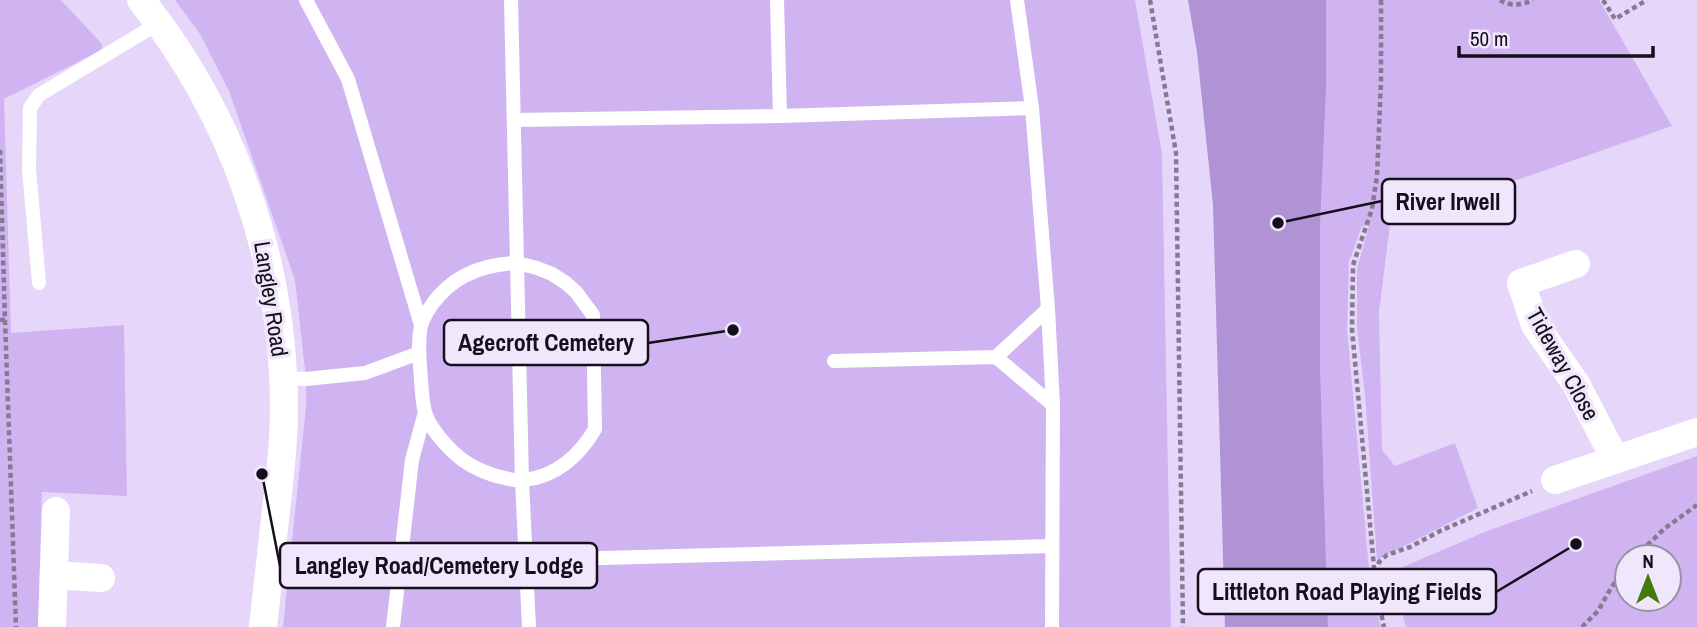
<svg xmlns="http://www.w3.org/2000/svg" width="1697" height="627" font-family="'Archivo Narrow',sans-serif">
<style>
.green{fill:#d0b4f2;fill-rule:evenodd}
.water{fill:#b093d4}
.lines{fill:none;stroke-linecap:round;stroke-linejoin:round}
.path{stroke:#857a92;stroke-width:4.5;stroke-dasharray:5 3.5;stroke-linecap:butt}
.service{stroke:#fff;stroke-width:14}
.minor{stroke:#fff;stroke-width:28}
.labels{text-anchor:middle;stroke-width:7;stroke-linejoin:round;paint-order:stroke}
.street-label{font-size:23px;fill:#140f1a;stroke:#f0e7fc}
.leader{fill:none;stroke:#140f1a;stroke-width:2.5}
.callout-dot{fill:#140f1a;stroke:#f0e7fc;stroke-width:2.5}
.callout{fill:#f0e7fc;stroke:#140f1a;stroke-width:2.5}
.callout-label{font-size:24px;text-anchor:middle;font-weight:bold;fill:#140f1a}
</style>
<rect width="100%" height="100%" fill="#e6d7fa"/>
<path class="green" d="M0,0H61L102,44V50L4,99L11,333L124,325L127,496L42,492L38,627H0Z
M175,0H1135L1162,154L1171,627H283L306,407V379L295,280L229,91L200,34Z
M1326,0H1599L1672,126L1390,224L1379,312L1382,450L1395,466L1455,443L1478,508L1377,560L1365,395L1357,329V269L1369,226H1362L1349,262L1347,329L1371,590L1381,627H1328L1320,363V228L1326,91Z
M1697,456V627H1406L1391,572L1487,531ZM1627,557H1669V599H1627Z"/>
<path class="water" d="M1188,0H1326V91L1320,228V363L1328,627H1225L1213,205L1197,52Z"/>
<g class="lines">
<path class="path" d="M1150,0L1176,153L1183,627
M1381,0V81L1377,176L1372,209L1353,265L1352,329L1376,589L1384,627
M1500,0C1511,7 1522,5 1533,0
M1603,0L1615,19L1647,0
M0,150L5,320H0
M5,320L16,627
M1635,557L1664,529L1697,505
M1375,572L1379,562L1387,555L1410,547L1440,531L1532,491
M1582,627L1598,611L1611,588L1627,566"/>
<path class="service" d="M306,0L348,79L421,325
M511,0L522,481L529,627
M777,0L780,116
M1017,0L1032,108L1048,309L1053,405L1052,627
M514,120L780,116L1032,108
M517,263L537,268L552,274L566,283L576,292L593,315L595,429C580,455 556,477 524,480C514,481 503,478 493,475C478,470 463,462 452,451C441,440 429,426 425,412C422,402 422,390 421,380C420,362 417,344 421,326C423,318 428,310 433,303C454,275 484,264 517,263Z
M39,283L29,169L30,108L39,95L159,23
M996,357L1053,405
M834,361L996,357L1048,309
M283,378L306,379L365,373L419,353
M525,560L1052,546
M393,627L412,460L425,412"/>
<path class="minor" d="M141,0C234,116 284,261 284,410C284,443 280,477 276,510C272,549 267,588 263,627
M1576,264L1521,283L1535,325L1576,384L1615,459
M1555,480L1697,432
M54,575L101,578
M52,627L56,511"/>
</g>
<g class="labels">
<g class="street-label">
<text transform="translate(271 299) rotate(81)" y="8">Langley Road</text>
<text transform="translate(1563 364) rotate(61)" y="8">Tideway Close</text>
</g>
</g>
<path class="leader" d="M1278 223L1382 201M733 330L648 343M262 474L280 566M1576 544L1496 592"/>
<g class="callout-dot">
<circle cx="1278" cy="223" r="7"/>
<circle cx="733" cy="330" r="7"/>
<circle cx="262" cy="474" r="7"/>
<circle cx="1576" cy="544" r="7"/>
</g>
<g class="callout">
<rect x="1382" y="179" width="133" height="45" rx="7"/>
<rect x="444" y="320" width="204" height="45" rx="7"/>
<rect x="280" y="543" width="317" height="45" rx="7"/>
<rect x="1198" y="569" width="298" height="45" rx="7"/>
</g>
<g class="callout-label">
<text x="1448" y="210">River Irwell</text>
<text x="546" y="351">Agecroft Cemetery</text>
<text x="439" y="574">Langley Road/Cemetery Lodge</text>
<text x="1347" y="600">Littleton Road Playing Fields</text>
</g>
<g transform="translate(1648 578)"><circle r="33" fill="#f0e7fc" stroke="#9891a2" stroke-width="2"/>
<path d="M0-5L12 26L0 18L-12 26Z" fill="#447a0b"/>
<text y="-10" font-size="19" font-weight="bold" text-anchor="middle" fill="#140f1a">N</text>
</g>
<path d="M1459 46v10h194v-10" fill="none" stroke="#140f1a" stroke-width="3.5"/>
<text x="1470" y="46" font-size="21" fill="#140f1a" stroke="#f0e7fc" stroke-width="5" paint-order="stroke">50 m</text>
</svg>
